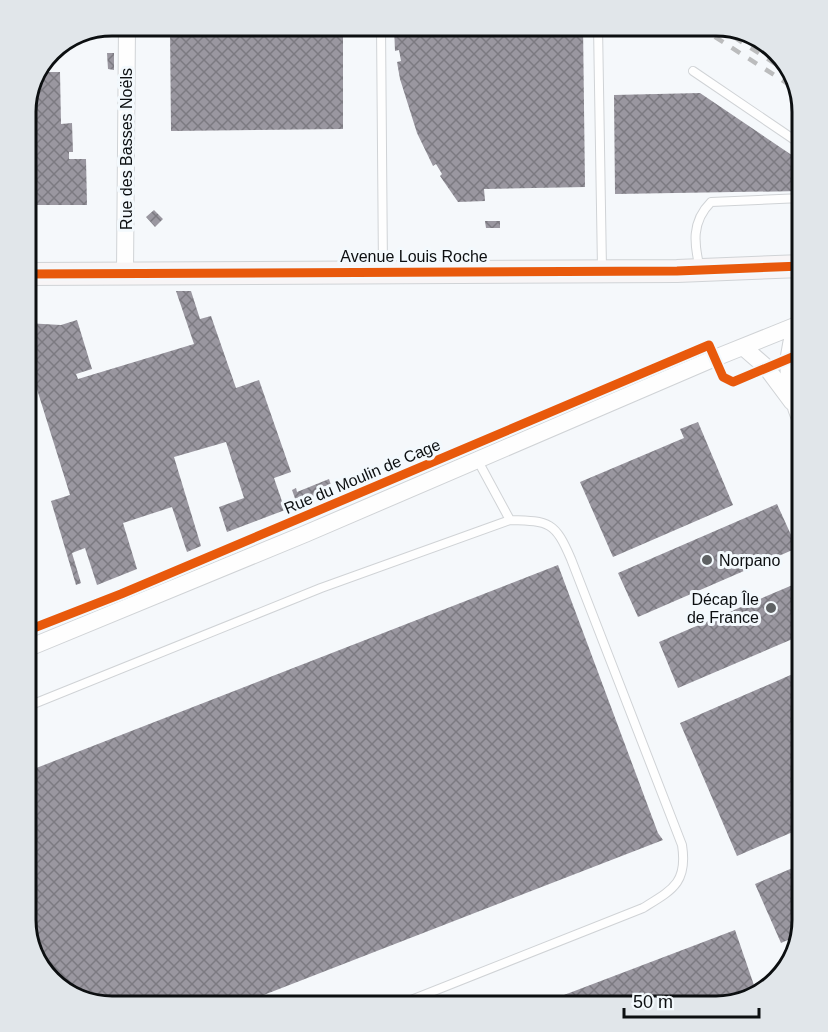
<svg xmlns="http://www.w3.org/2000/svg" width="828" height="1032" font-family="Helvetica,sans-serif">
<style>
.building{fill:url(#building-cross-hatch)}
.lines{fill:none;stroke-linecap:round;stroke-linejoin:round}
.lane-casing{stroke:#d0d3d6;stroke-width:10}
.street-casing{stroke:#d0d3d6;stroke-width:18}
.secondary-casing{stroke:#d0d3d6;stroke-width:24}
.lane{stroke:#fefefe;stroke-width:8}
.street{stroke:#fefefe;stroke-width:16}
.secondary{stroke:#f8f5f6;stroke-width:22}
.rail{stroke:#bbbcbd;stroke-width:4.5;stroke-dasharray:10 10;stroke-linecap:butt}
.cycleway-casing{stroke:#f3f9fd;stroke-width:13}
.cycleway{stroke:#e8590c;stroke-width:9}
.poi-dot{fill:#5e6163;stroke:#f3f9fd;stroke-width:2}
.labels{text-anchor:middle;stroke-width:6;stroke-linejoin:round;paint-order:stroke}
.street-label{font-size:16px;fill:#0c0f11;stroke:#f3f9fd}
.poi-label{font-size:16px;fill:#0c0f11;stroke:#f3f9fd;text-anchor:start}
.rim{fill:none;stroke:#0c0f11;stroke-width:3}
</style>
<defs>
<pattern id="building-cross-hatch" width="8" height="8" patternUnits="userSpaceOnUse" patternTransform="scale(1.5)"><rect width="8" height="8" fill="#9a97a0"/><path d="M0 0l8 8M0 8l8-8" fill="none" stroke="#7c7a81"/></pattern>
</defs>
<rect width="100%" height="100%" fill="#f5f8fb"/>
<path class="building" d="M170,26H343V129L171,131Z
M394,26H583L585,187L484,189L485,201L458,202L440,176L442,174L436,164L433,166L417,133L400,79L397,62L401,61L399,50L395,51Z
M107,53H114V70L108,69Z
M42,72H60L61,124L72,123L73,152H69V159H86L87,205H26V106Z
M700,93L802,162V191L615,194L614,95Z
M154,210L163,219L155,227L146,217Z
M485,221H500V228H486Z
M176,291H191L200,319L211,316L236,388L259,380L291,472L274,478L285,510L227,532L219,507L244,498L226,442L174,457L201,546L187,552L157,462L172,507L123,523L137,569L97,585L85,548L72,553L81,583L76,585L51,501L70,495L26,354V323L61,325L77,320L92,369L76,374L78,379L194,344Z
M698,422L733,505L613,557L580,482L684,438L680,429Z
M329,479L332,488L297,504L292,490L296,488L297,492Z
M777,504L797,548L638,617L618,573Z
M558,565L658,833L663,840L235,1006H111L69,995L40,969L26,921V772Z
M802,581V635L678,688L659,642Z
M802,670V828L737,856L680,723Z
M802,864V921L799,935L781,943L755,884Z
M735,930L757,994L717,1006H535Z"/>
<g class="lines">
<g class="lane-casing">
<path id="lane" d="M381,26L383,271
M598,26L602,269
M693,71L802,145
M700,269C694,244 691,222 711,202L802,198
M478,461L510,520
M26,707L321,588L510,520C550,521 555,522 571,559L682,845C688,883 672,890 643,908L396,1006"/>
</g>
<g class="street-casing">
<path id="street" d="M125,272L127,26
M800,319C782,356 787,387 802,424
M743,347L766,367L792,402
M26,649L305,534L715,358L802,323"/>
</g>
<g class="secondary-casing">
<path id="secondary" d="M26,274L677,271L802,266"/>
</g>
<use href="#lane" class="lane"/>
<use href="#street" class="street"/>
<use href="#secondary" class="secondary"/>
<path class="rail" d="M698,26L796,89
M717,26L791,74"/>
<g class="cycleway-casing">
<path id="cycleway" d="M26,274L677,271L802,266
M26,631L121,594L709,345L723,377L733,382L802,353"/>
</g>
<use href="#cycleway" class="cycleway"/>
</g>
<g class="poi-dot">
<circle cx="707" cy="560" r="6"/>
<circle cx="771" cy="608" r="6"/>
</g>
<g class="labels">
<g class="street-label">
<text transform="translate(126 149) rotate(-90)" y="6">Rue des Basses Noëls</text>
<text x="414" y="262">Avenue Louis Roche</text>
<text transform="translate(362 476) rotate(-23)" y="6">Rue du Moulin de Cage</text>
</g>
<g class="poi-label">
<text x="719" y="566">Norpano</text>
<text x="759" y="605" text-anchor="end">Décap Île<tspan x="759" dy="18">de France</tspan></text>
</g>
</g>
<path d="M0 0H828V1032H0ZM112 36H716A76 76 0 0 1 792 112V920A76 76 0 0 1 716 996H112A76 76 0 0 1 36 920V112A76 76 0 0 1 112 36Z" fill="#e1e6ea" fill-rule="evenodd"/>
<path class="rim" d="M112 36H716A76 76 0 0 1 792 112V920A76 76 0 0 1 716 996H112A76 76 0 0 1 36 920V112A76 76 0 0 1 112 36Z"/>
<path d="M624 1008v9h135v-9" fill="none" stroke="#0c0f11" stroke-width="3"/>
<text x="633" y="1008" font-size="18" fill="#0c0f11" stroke="#f3f9fd" stroke-width="4.5" paint-order="stroke">50 m</text>
</svg>
